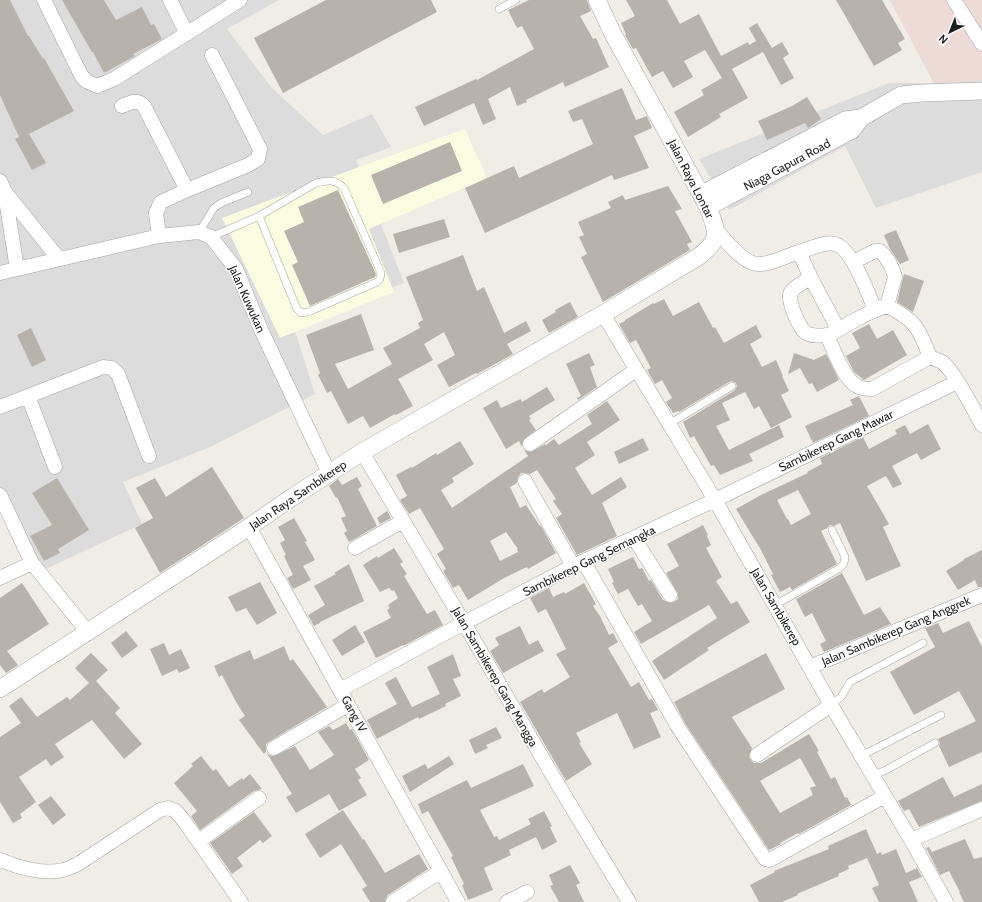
<svg xmlns="http://www.w3.org/2000/svg" width="982" height="902" font-family="Cabin,sans-serif">
<style>
.residential{fill:#dddcdc}
.commercial{fill:#eedad7}
.education{fill:#fafce2}
.building{fill:#b8b2ac;fill-rule:evenodd}
.lines{fill:none;stroke-linecap:round;stroke-linejoin:round}
.service-casing{stroke:#a3a3a3;stroke-width:8}
.minor-casing{stroke:#a3a3a3;stroke-width:15}
.tertiary-casing{stroke:#a3a3a3;stroke-width:18}
.service{stroke:#fff;stroke-width:7}
.minor{stroke:#fff;stroke-width:14}
.tertiary{stroke:#fff;stroke-width:17}
.labels{text-anchor:middle;stroke-width:3;stroke-linejoin:round;paint-order:stroke}
.street-label{font-size:12px;fill:#1f1f1f;stroke:#fff}
</style>
<rect width="100%" height="100%" fill="#efede6"/>
<path class="residential" d="M0,0H279L227,29L271,87L323,135L372,114L391,147L356,160L404,283L293,325L315,394L210,447L123,482L142,524L35,574L0,506Z
M890,0H982V172L876,208L845,146L729,210L699,159L889,83H934Z"/>
<path class="commercial" d="M890,0H982V80L934,83Z"/>
<path class="education" d="M465,129L487,178L369,229L394,292L280,338L222,218L348,171Z"/>
<path class="building" d="M0,0H10L28,36H29L43,59L44,58L74,111L29,134L46,163L32,170L15,139L19,137L0,95Z
M62,0H104L116,20L142,7L151,25L154,24L162,39L133,54L135,56L104,73L93,52H92Z
M326,0H431L437,12L283,93L254,38Z
M529,0H587L591,11L580,16L593,39L596,38L609,67L565,87L563,82L526,100L527,102L517,106L510,87L488,99L496,119L483,125L474,103L424,126L415,107L476,79L477,80L534,49L522,26L517,28L508,10Z
M626,0H667L680,24L699,14L721,56L748,42L749,45L756,41L749,28L757,23L772,48L782,42L789,54L783,58L794,78L781,85L763,52L732,69L748,98L719,114L721,117L688,137L674,112L704,95L701,90L722,78L705,50L684,61L693,77L673,88L663,71L652,77L636,48L633,49L625,35L626,34L621,23L635,16Z
M836,0H882L905,39L898,43L902,50L874,66Z
M622,88L636,120L647,116L652,128L634,136L649,168L614,180L612,175L485,233L465,188L514,166L519,178L593,144L582,119L573,122L568,111Z
M807,97L821,119L808,128L805,123L767,140L758,121L792,106Z
M450,142L462,171L383,204L371,175Z
M668,186L682,209L675,211L692,242L687,244L690,250L603,302L581,257L587,254L579,237L584,235L578,222L611,208L608,202L623,195L625,200Z
M338,190L376,274L375,277L310,306L292,265L298,262L284,231L304,222L298,207Z
M444,219L450,237L399,253L393,234Z
M896,230L909,260L900,264L890,249L884,235Z
M463,255L477,291L484,287L504,333L526,321L531,331L507,344L513,354L477,374L476,373L449,387L437,365L455,355L444,332L424,344L433,360L398,379L413,406L396,415L395,414L370,428L363,416L348,424L331,391L327,393L318,375L320,373L306,335L361,314L374,350L335,364L348,389L392,364L383,348L420,328L418,323L423,320L406,277Z
M904,274L924,281L913,312L897,302Z
M664,299L673,316L699,302L713,328L715,327L724,343L756,325L762,337L750,344L762,367L776,360L783,376H782L789,391L781,395L792,417L771,428L759,406L754,409L745,392L722,403L730,420L716,426L729,450L779,425L784,437L749,454L753,461L720,475L714,465L711,466L694,436L690,438L683,422L735,390L737,386L736,383L732,381L729,382L679,412L678,411L673,413L666,402L672,398L662,380L655,384L647,370L651,368L636,340L630,343L619,324L625,321V320L653,303L654,304Z
M570,302L578,317L549,333L542,320L556,312L555,310Z
M869,324L877,339L893,330L907,355L864,380L854,372L846,356L860,348L852,333Z
M31,328L46,360L32,367L17,335Z
M589,353L595,365L590,367L597,387L578,400L577,398L581,396L566,364Z
M794,353L814,360L826,354L839,380L817,392L812,383L809,384L800,368L788,374Z
M547,387L555,400L529,416L531,419L529,420L536,430L523,440L522,447L519,441L506,449L483,408L497,400L501,408L521,399L522,402Z
M859,396L869,416L813,443L805,426L853,405L850,400Z
M607,401L620,420L587,442L595,455L575,468L592,495L621,477L627,487L602,503L617,536L577,555L556,518L562,514L553,501L556,499L537,470L530,474L525,473H521L518,477L517,483L510,487L520,508L526,505L540,526H541L556,553L528,569L527,567L504,578L468,600L459,585L453,588L443,571L446,569L437,554L444,549L420,508L409,514L400,500L407,496L396,475L411,467L412,468L436,453L437,455L460,441L474,464L452,478L454,482L441,490L452,508L528,456L524,450L531,452L545,444L546,445L554,439L559,445L592,424L587,415ZM506,532L518,549H517L518,552L500,561L490,541Z
M928,424L941,449L921,460L917,453L892,466L902,484L893,488L886,476L867,486L889,524L883,527L901,566L866,581L840,523L834,526L830,525L827,528L821,531L837,564L792,590L790,587L780,592L771,575L773,574L761,550L736,509L761,495L808,473L807,472L822,464L820,458L863,437L869,449L897,434L895,430L905,425L910,434ZM798,490L811,514L791,525L788,519H787L777,500Z
M643,438L649,450L619,464L614,452Z
M212,467L244,518L160,573L135,528L153,518L136,488L155,478L166,497Z
M357,477L362,486L358,489L377,526L349,542L344,533L347,531L341,518L346,516L337,497L336,498L329,486L338,479L342,485Z
M57,478L89,530L58,549L60,553L44,561L30,536L52,525L32,493Z
M387,511L391,518L380,524L377,518Z
M294,518L307,541L305,542L315,560L303,566L311,580L293,589L287,578L293,575L284,556L286,555L280,543L285,540L278,527Z
M703,525L708,535L707,536L711,545L706,548L722,577L716,581L731,604L737,601L750,622L707,648L709,650L664,680L652,661L717,618L709,605L641,644L634,632L652,621L642,604L638,606L628,589L618,594L612,583L614,582L608,569L633,557L639,569L642,568L649,581L651,580L663,600L670,603L674,602L678,599V594L666,573L679,566L667,544Z
M394,548L403,562L400,564L407,574L404,576L427,614L435,610L443,625L403,646V645L376,658L363,632L391,618L387,610L390,608L388,605L398,598L394,590L392,591L389,588L380,592L363,565L377,556L378,558Z
M982,550V587H978L975,580L958,590L946,571L964,560V559Z
M349,564L364,601L320,622V623L314,626L308,615L325,605L314,586L336,574L334,573Z
M842,573L864,615L880,607L891,624L824,652L820,644L826,641L812,613L805,617L796,599Z
M260,582L277,613L257,625L246,608L236,612L228,597Z
M22,583L49,624L7,651L18,665L6,673L0,665V598Z
M584,583L596,604L593,606L600,616L609,635L613,633L618,642L608,648L631,687L639,682L649,700L652,699L658,710L650,713L661,737L634,749L617,713L576,733L581,742L579,743L592,764L566,781L520,702L542,689L544,693L570,677L556,654L566,649L546,609L538,613L530,598L549,588L553,597L564,592L565,594Z
M969,621L982,647V752L949,767L939,746L940,743L938,739L976,721L959,691L914,715L890,672L935,647L925,628L938,623L943,633Z
M355,625L365,642L342,656L332,640Z
M520,626L529,645L538,640L544,651L503,673L490,651L499,645L495,638Z
M126,631L138,646L122,658L111,643Z
M164,643L169,655L181,649L190,668L179,673L177,669L162,676L150,649Z
M284,646L290,661L293,659L327,707L270,741L266,744V752L269,755L274,756L295,746L310,770L334,755L318,732L329,726L333,730L346,723L350,730L352,729L369,760L355,769L361,778L358,780L367,795L339,811L329,794L296,813L286,797L292,794L266,752L264,754L239,720L245,716L236,702L222,675L219,677L214,666L250,650L254,660Z
M91,653L108,670L96,681L120,708L115,713L142,744L124,759L92,720L55,744L64,757L51,766L46,759L19,777L36,802L20,814L22,818L13,823L0,802V737L21,723L9,706L21,697L37,717L67,697L70,700L89,683L75,668Z
M766,653L785,689L732,717L752,748L749,755L750,759L754,763H761L809,734L819,751L817,752L831,779L835,777L845,798L847,797L851,805L799,834L798,833L780,843L781,844L769,850L685,723L674,702ZM800,758L816,786L810,788L813,795L780,813L760,781Z
M453,654L461,676L453,679L461,696L445,704L446,706L419,719L418,717L377,739L367,720L397,704L385,683L396,677L412,707L440,694L427,667Z
M496,727L502,738L486,745L488,748L475,754L469,740Z
M201,756L213,771L216,769L229,787L242,778L243,780L250,774L262,789L254,791L200,830L191,816L197,811L174,783L193,766L191,764Z
M449,756L454,764L410,792L402,776L425,764L428,769Z
M523,764L534,786L480,810L494,837L497,836L499,840L531,824L528,819L544,811L552,826L550,827L557,842L542,850L536,837L509,850L511,855L484,868L493,890L468,900L462,885L464,884L451,857L453,856L428,811L422,814L418,804L467,780L471,788Z
M943,777L954,797L982,784V801L919,827L909,809L904,811L898,801Z
M51,796L66,815L53,825L38,805Z
M343,810L363,840L364,839L385,873L419,854L428,869L388,895L386,898L385,902H370L362,889L367,886L341,844L320,858L305,834Z
M254,812L272,836L263,843L260,840L237,858L243,866L232,874L210,843Z
M866,829L877,854L881,852L882,855L896,849L906,873L917,868L922,877L909,882L918,902H879L872,888L879,885L867,858L848,866L849,869L838,874L839,876L797,894L798,895L782,902H759L750,885L775,872L774,871L829,849L828,846Z
M965,839L974,859L982,857V902H964L959,892H960L949,871L940,875L926,848L929,847L932,852Z
M570,865L580,883L576,885L584,902H559L550,886L553,885L549,875Z"/>
<g class="lines">
<g class="service-casing">
<path id="service" d="M499,9L516,0
M199,232L214,208L221,203L248,192
M211,237L259,216L316,183C328,180 335,179 344,188L381,273L380,279L377,282L308,312L301,313L297,309L259,216
M669,424L732,386
M775,605L840,568L844,563L845,557L832,530
M831,705L841,697L850,682L923,643
M861,756L941,715
M873,775L884,771L935,743"/>
</g>
<g class="minor-casing">
<path id="minor" d="M44,0L81,75L86,81L97,86L114,79L240,0
M170,0L187,34
M954,0L982,44
M122,106C130,103 137,98 144,106L187,190
M0,181L5,192L59,259
M5,193L17,269
M717,231C726,241 743,263 757,264C770,265 786,256 799,252L811,278C805,281 795,286 791,292C786,298 799,328 806,333C811,336 821,336 827,335C833,334 840,329 846,325C859,318 872,310 887,306C916,320 919,329 930,357
M159,236L156,213L161,202L187,190L248,165L258,159L260,149L212,55
M799,252C810,249 824,241 835,244C851,247 869,295 875,310
M853,262L875,251H880C887,257 893,268 895,277L887,306
M0,273L159,236L199,232L211,237L236,269L262,332L329,473
M811,278L838,329
M603,314L715,500L831,705L911,840L946,902
M827,335C833,348 844,380 857,386C862,389 867,389 872,389L930,357C934,359 938,360 942,362C954,370 974,411 982,425
M28,396L55,467
M0,407L103,367L112,368L118,374L149,456
M530,444L636,370
M362,452L464,623L557,783L629,902
M525,481L573,566
M0,495L32,563L87,631
M249,527L458,902
M634,538L670,595
M355,548L403,521
M584,562L678,727L765,859L769,860L775,857L885,796
M0,578L32,563
M810,667L982,595
M340,690L464,623L573,566L717,499L957,382
M274,748L348,705
M757,755L831,705
M911,840L982,809
M199,841L259,798
M0,860C17,867 44,875 63,870C68,869 73,866 78,864L160,810L168,808L176,811L184,821L241,902
M393,902L441,871
M507,902L527,892"/>
</g>
<g class="tertiary-casing">
<path id="tertiary" d="M702,194L845,120L861,118L901,95L922,93L982,91
M708,207L852,130L861,118
M0,689L249,527L291,498L362,452L603,314L698,257C722,239 717,232 708,207L613,34L597,0"/>
</g>
<use href="#service" class="service"/>
<use href="#minor" class="minor"/>
<use href="#tertiary" class="tertiary"/>
</g>
<g class="labels">
<g class="street-label">
<text transform="translate(787 165) rotate(-28)" y="4">Niaga Gapura Road</text>
<text transform="translate(691 179) rotate(63)" y="4">Jalan Raya Lontar</text>
<text transform="translate(247 299) rotate(66)" y="4">Jalan Kuwukan</text>
<text transform="translate(836 441) rotate(-26)" y="4">Sambikerep Gang Mawar</text>
<text transform="translate(298 495) rotate(-34)" y="4">Jalan Raya Sambikerep</text>
<text transform="translate(589 561) rotate(-26)" y="4">Sambikerep Gang Semangka</text>
<text transform="translate(776 607) rotate(60)" y="4">Jalan Sambikerep</text>
<text transform="translate(896 631) rotate(-23)" y="4">Jalan Sambikerep Gang Anggrek</text>
<text transform="translate(495 677) rotate(60)" y="4">Jalan Sambikerep Gang Mangga</text>
<text transform="translate(354 714) rotate(61)" y="4">Gang IV</text>
</g>
</g>
<g transform="translate(950 32) rotate(223)" stroke="#ffffff" stroke-width="3" paint-order="stroke">
<path d="M0-3L7 15L0 10L-7 15Z" fill="#1f1f1f"/>
<text y="-6" font-size="11" font-weight="bold" text-anchor="middle" fill="#1f1f1f">N</text>
</g>
</svg>
